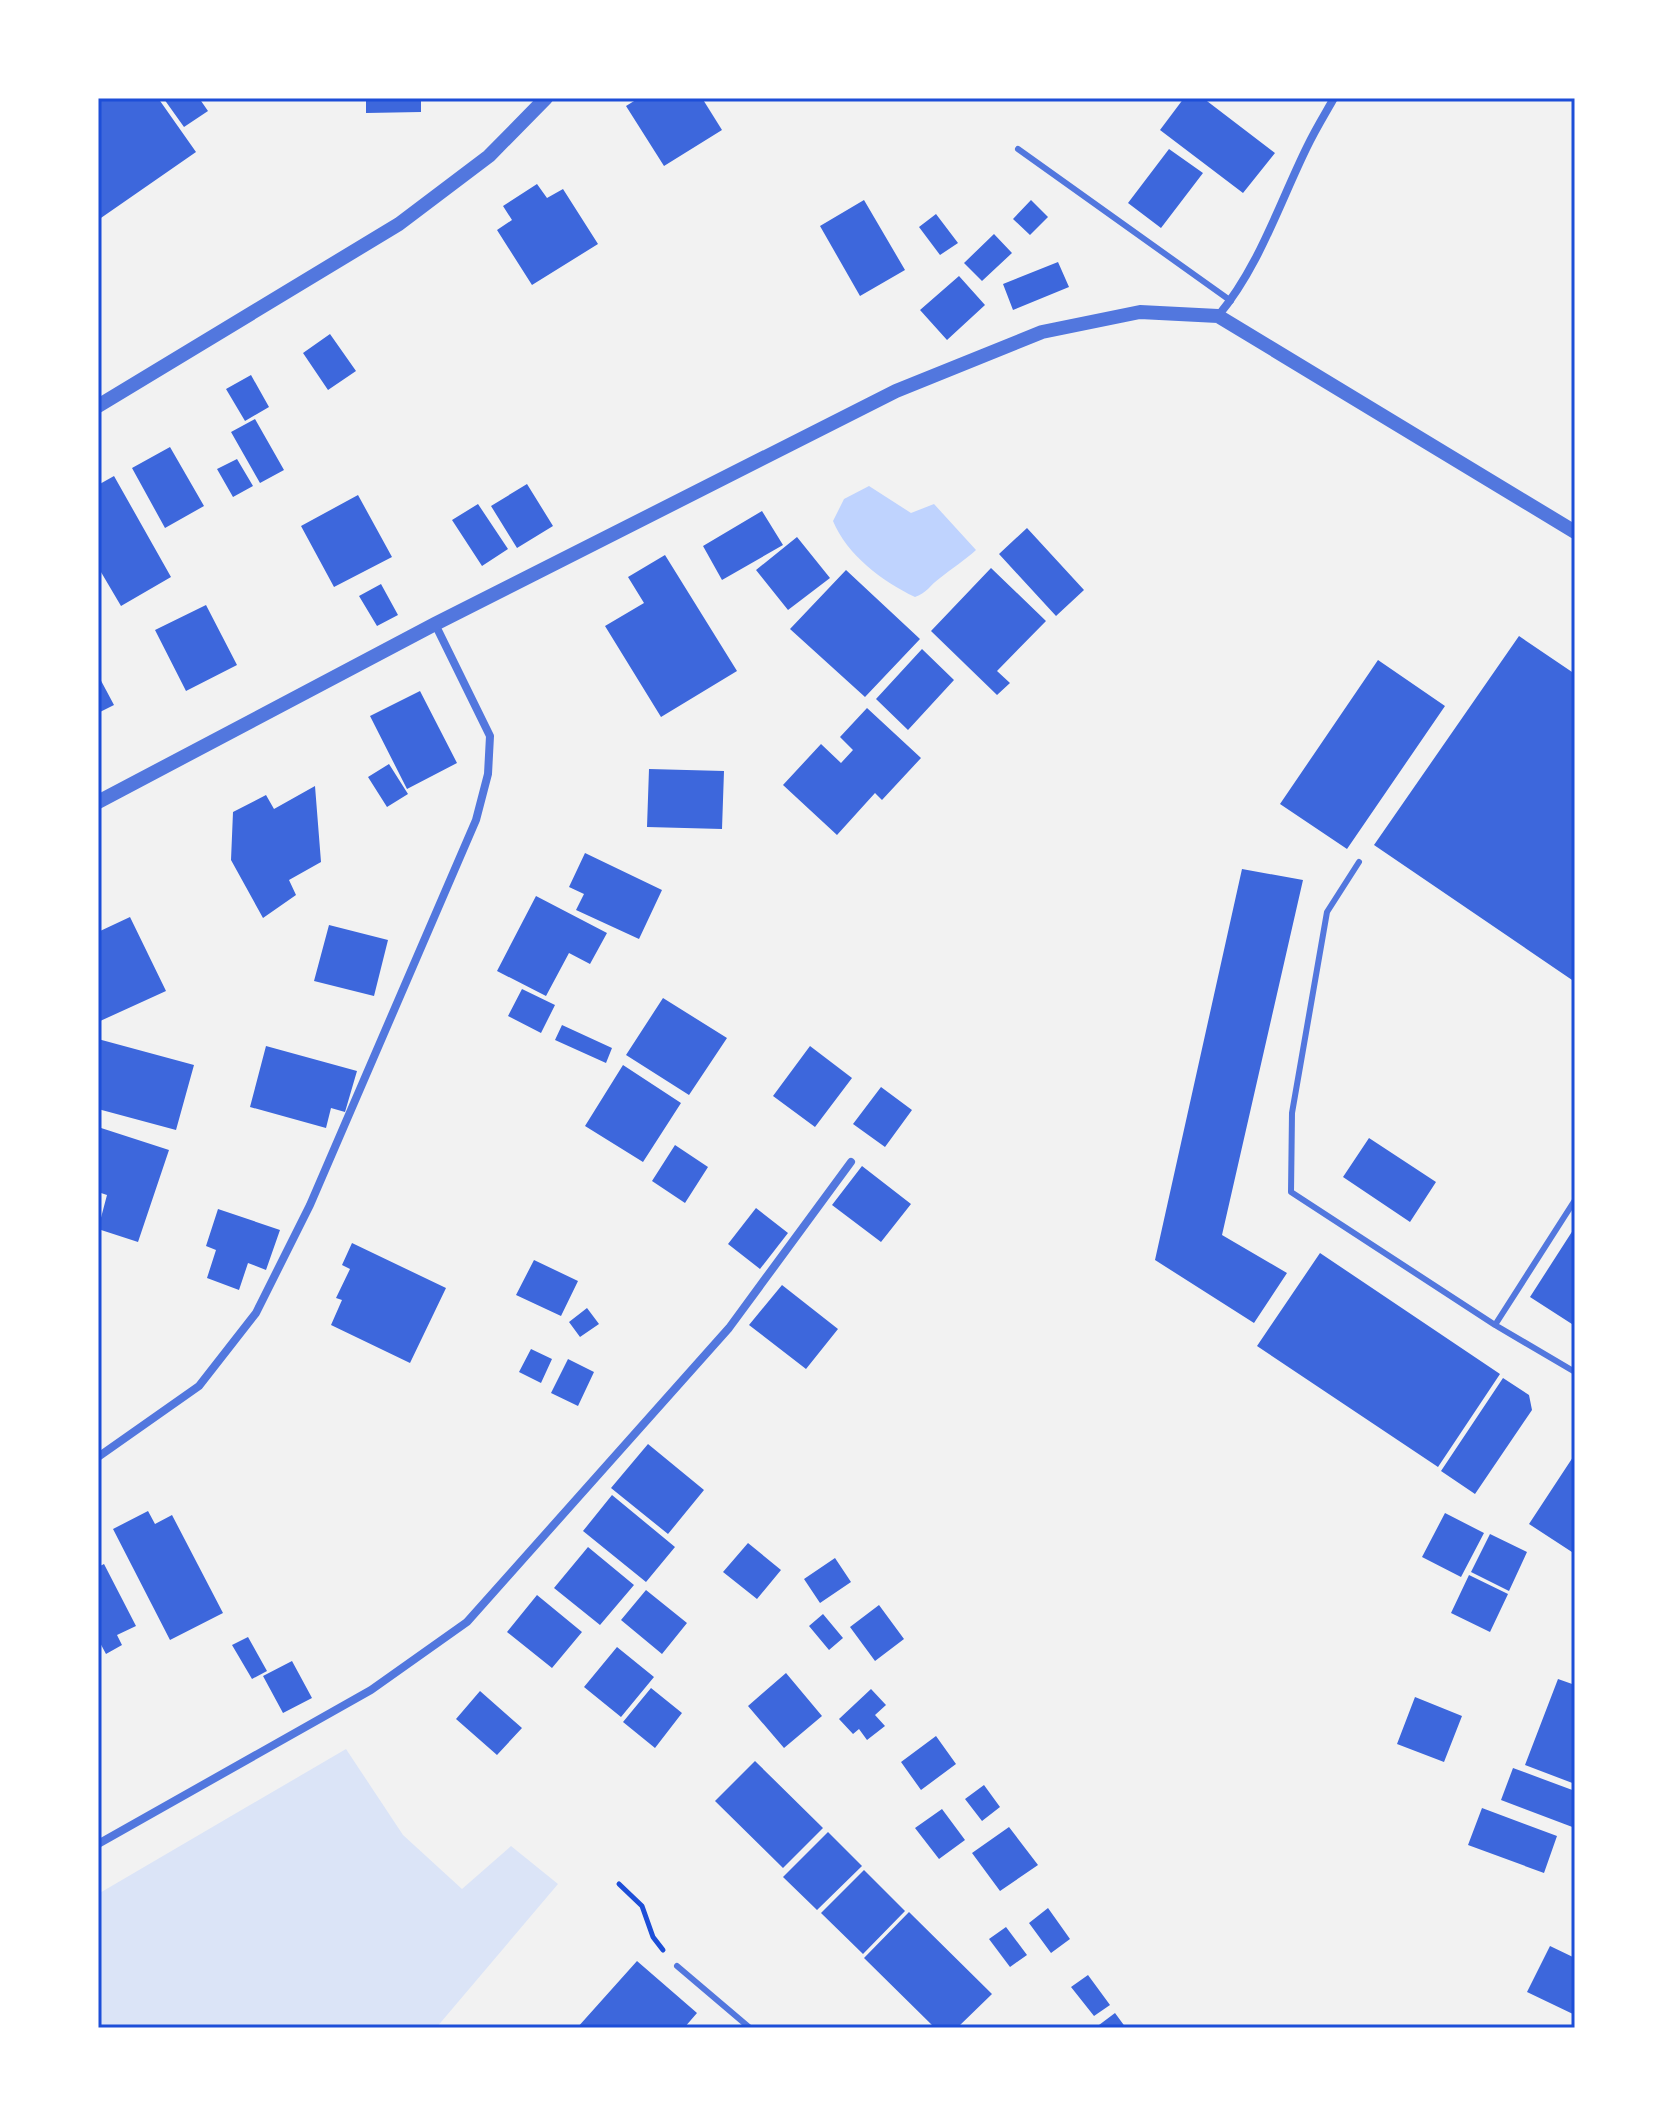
<svg xmlns="http://www.w3.org/2000/svg" width="1673" height="2126" font-family="'Exo 2',sans-serif">
<style>
.green{fill:#dbe4f7}
.water{fill:#bfd3fe}
.building{fill:#3d67dc}
.lines{fill:none;stroke-linecap:round;stroke-linejoin:round}
.path{stroke:#1d4ed8;stroke-width:5}
.service{stroke:#5277de;stroke-width:6}
.minor{stroke:#5277de;stroke-width:8}
.tertiary{stroke:#5277de;stroke-width:14}
.neatline{fill:none;stroke:#1d4ed8;stroke-width:3}
</style>
<rect width="100%" height="100%" fill="#f2f2f2"/>
<path class="green" d="M346,1749L403,1835L462,1889L511,1846L558,1884L436,2028H98V1894Z"/>
<path class="water" d="M869,486L911,513L934,504L976,550C964,561 952,568 940,578C930,585 927,593 915,597C882,581 847,555 833,521L844,499Z"/>
<path class="building" d="M104,98H158L196,152L98,220V102Z
M166,98H199L208,111L184,127L164,99Z
M366,98H421V112L366,113Z
M639,98H702L722,130L664,166L626,106Z
M1184,98H1203L1275,153L1243,193L1160,130Z
M1169,149L1203,173L1161,228L1128,203Z
M537,184L547,198L563,189L598,244L532,285L497,230L512,220L503,206Z
M864,200L905,270L860,296L820,226Z
M1031,200L1048,217L1030,235L1013,219Z
M936,214L958,243L940,255L919,227Z
M994,234L1012,253L982,281L964,263Z
M1058,262L1069,287L1013,310L1003,284Z
M959,276L985,305L947,340L920,310Z
M330,334L356,371L328,390L303,353Z
M251,375L269,407L245,421L226,389Z
M255,419L284,470L260,483L231,432Z
M170,447L204,506L165,528L132,468Z
M237,459L253,486L233,497L217,469Z
M114,476L171,577L121,606L98,567V485Z
M527,484L553,526L517,548L491,506Z
M358,495L392,557L334,587L301,526Z
M478,504L508,549L482,566L452,520Z
M762,511L783,545L722,580L703,546Z
M1027,528L1084,590L1056,616L999,554Z
M797,537L830,578L788,610L756,570Z
M665,555L737,671L661,717L605,626L644,603L628,577Z
M991,568L1046,621L997,671L1010,683L997,695L931,631Z
M846,570L920,639L865,697L790,629Z
M381,584L398,615L377,626L359,596Z
M206,605L237,665L186,691L155,630Z
M1519,636L1575,674V982L1374,845Z
M922,649L954,680L908,730L876,699Z
M1378,660L1445,706L1347,849L1280,804Z
M98,675L114,705L98,713Z
M420,691L457,763L407,789L370,716Z
M867,708L921,758L882,800L875,793L837,835L783,785L821,744L841,763L853,750L840,737Z
M389,764L408,794L387,807L368,777Z
M649,769L724,771L722,829L647,827Z
M315,786L321,862L289,880L296,895L263,918L231,860L233,812L266,795L274,809Z
M585,853L662,890L639,939L576,910L584,894L569,887Z
M1242,869L1303,880L1222,1235L1287,1273L1254,1323L1155,1260Z
M536,896L607,933L590,964L569,953L546,996L497,971Z
M130,917L166,991L98,1022V932Z
M329,925L388,940L374,996L314,981Z
M522,989L555,1005L541,1033L508,1016Z
M663,998L727,1038L689,1095L626,1055Z
M562,1025L612,1048L606,1063L555,1040Z
M98,1039L194,1065L176,1130L98,1109Z
M266,1046L357,1071L345,1112L331,1108L326,1128L250,1107Z
M810,1046L852,1078L815,1127L773,1096Z
M623,1065L681,1103L643,1162L585,1126Z
M881,1087L912,1110L885,1147L853,1124Z
M98,1127L169,1150L138,1242L98,1229L107,1195L98,1192Z
M1369,1138L1436,1182L1410,1222L1343,1177Z
M675,1145L708,1167L685,1203L652,1181Z
M862,1166L911,1204L881,1242L832,1205Z
M756,1208L788,1233L760,1269L728,1244Z
M218,1209L280,1230L266,1270L248,1263L239,1290L207,1278L216,1250L206,1246Z
M1575,1227V1326L1530,1297Z
M352,1243L446,1288L410,1363L331,1325L342,1300L336,1298L350,1269L342,1265Z
M1320,1253L1500,1374L1438,1467L1257,1346Z
M534,1260L578,1281L561,1316L516,1295Z
M782,1285L838,1329L806,1369L749,1325Z
M587,1308L599,1324L580,1337L569,1322Z
M531,1349L552,1359L541,1383L519,1372Z
M568,1359L594,1372L578,1406L551,1393Z
M1503,1378L1529,1395L1532,1410L1475,1494L1441,1471Z
M648,1444L704,1490L668,1534L611,1488Z
M1575,1454V1554L1529,1524Z
M612,1495L675,1547L646,1582L583,1531Z
M148,1511L155,1524L172,1515L223,1613L170,1640L113,1529Z
M1445,1513L1484,1533L1461,1577L1422,1557Z
M1490,1534L1527,1552L1509,1591L1471,1572Z
M748,1543L781,1570L757,1599L723,1572Z
M588,1547L634,1585L600,1625L554,1588Z
M835,1558L851,1582L820,1603L804,1579Z
M104,1564L136,1626L117,1635L122,1645L106,1654L98,1639V1567Z
M1469,1575L1508,1594L1490,1632L1451,1613Z
M646,1590L687,1623L662,1654L621,1620Z
M537,1595L582,1632L552,1668L507,1632Z
M879,1605L904,1639L875,1661L850,1627Z
M823,1614L843,1638L829,1650L809,1626Z
M248,1637L267,1671L252,1679L232,1645Z
M617,1647L654,1677L621,1717L584,1687Z
M292,1661L312,1698L283,1713L263,1676Z
M786,1673L822,1716L784,1748L748,1706Z
M1558,1679L1575,1685V1784L1525,1765Z
M651,1688L682,1713L655,1748L623,1722Z
M871,1689L886,1705L875,1715L885,1726L867,1740L859,1729L853,1734L839,1719Z
M480,1691L522,1728L497,1755L456,1719Z
M1415,1697L1462,1716L1444,1762L1397,1744Z
M936,1736L956,1764L921,1790L901,1762Z
M755,1761L823,1828L783,1868L715,1801Z
M1513,1768L1575,1791V1828L1501,1800Z
M984,1785L1000,1807L982,1821L965,1799Z
M1482,1808L1557,1836L1544,1873L1468,1845Z
M942,1809L965,1840L939,1859L915,1828Z
M1009,1827L1038,1865L1000,1891L972,1853Z
M828,1832L862,1866L817,1910L783,1877Z
M864,1870L905,1911L863,1954L821,1913Z
M1048,1908L1070,1939L1051,1953L1029,1923Z
M909,1912L992,1994L957,2028H935L864,1958Z
M1006,1927L1027,1955L1010,1967L989,1939Z
M1550,1946L1575,1958V2015L1527,1992Z
M637,1961L697,2013L684,2028H577Z
M1088,1975L1110,2005L1094,2016L1071,1987Z
M1115,2013L1126,2028H1095Z"/>
<g class="lines">
<path class="path" d="M619,1884L642,1906L653,1937L663,1950"/>
<path class="service" d="M1018,149L1231,301
M1359,862L1327,912L1292,1113L1291,1192L1495,1325L1575,1372
M1495,1325L1575,1200
M677,1966L750,2028"/>
<path class="minor" d="M1218,316C1259,267 1279,204 1307,147C1315,130 1325,114 1334,98
M98,1457L199,1386L256,1313L310,1205L476,820L488,774L490,736L435,624
M98,1844L371,1690L467,1622L729,1328L851,1162"/>
<path class="tertiary" d="M98,406L399,224L489,156L546,98
M98,802L435,624L896,391L1042,332L1140,312L1218,316L1575,532"/>
</g>
<rect width="1673" height="2126" fill="none" stroke="#ffffff" stroke-width="200"/>
<rect x="100" y="100" width="1473" height="1926" class="neatline"/>
</svg>
